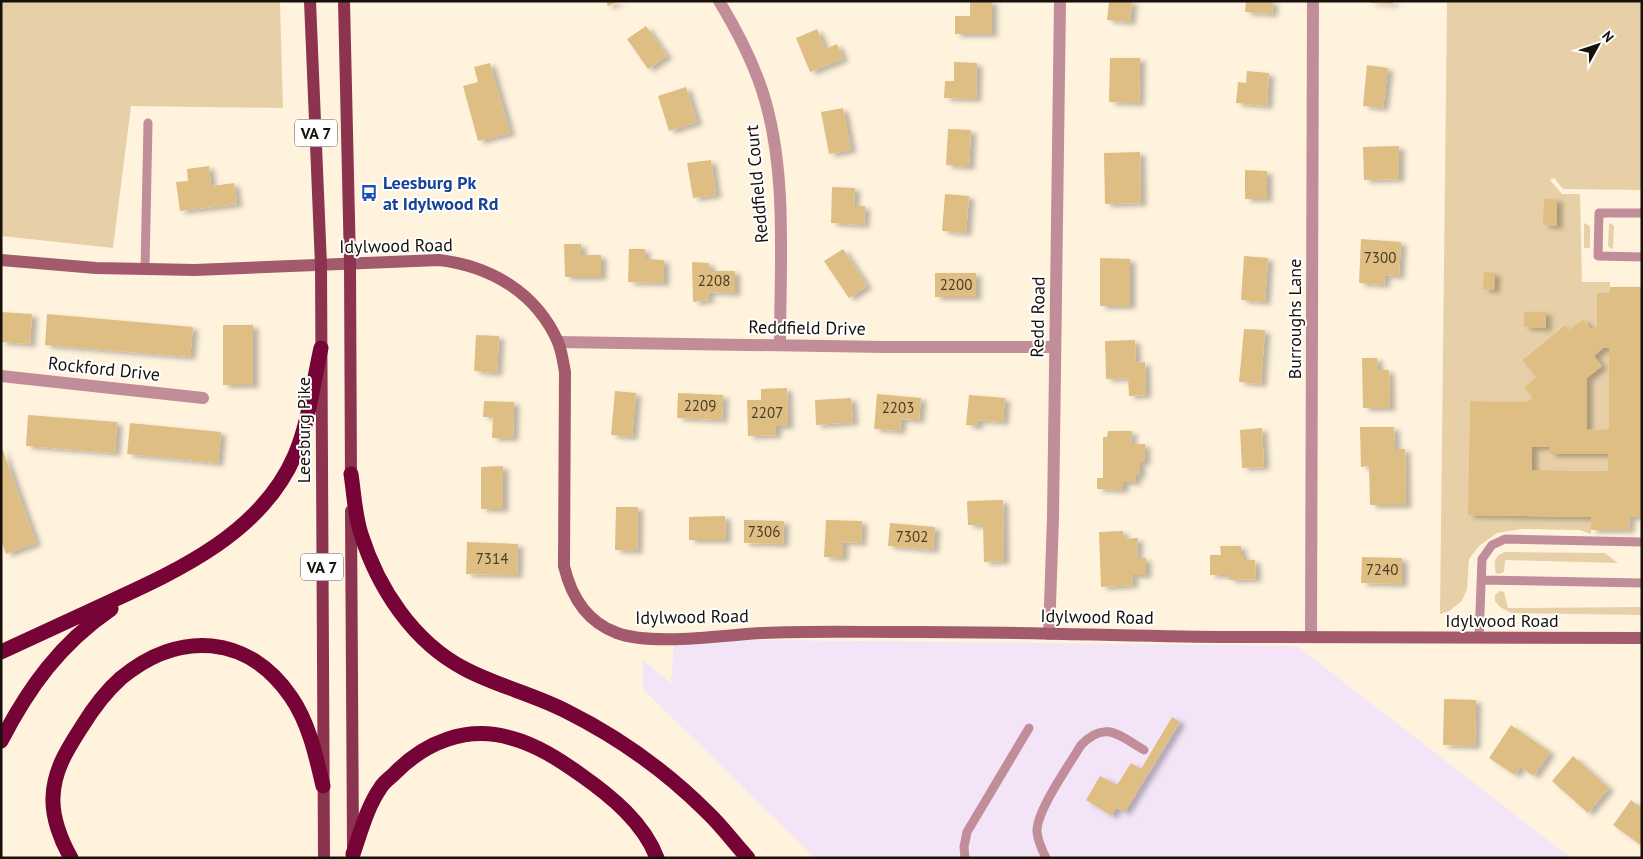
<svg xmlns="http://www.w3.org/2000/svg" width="1643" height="859" font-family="'PT Sans',sans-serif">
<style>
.industrial{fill:#f3e4f8}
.green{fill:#e7d0a8}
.building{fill:#dfbe84;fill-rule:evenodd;filter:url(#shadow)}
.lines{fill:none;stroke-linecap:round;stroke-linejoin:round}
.lane{stroke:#c18d99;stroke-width:9}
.street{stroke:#c18d99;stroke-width:12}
.secondary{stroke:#a35a6d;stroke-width:12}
.primary{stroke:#8c344f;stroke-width:12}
.highway{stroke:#760436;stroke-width:15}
.labels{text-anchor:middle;stroke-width:4;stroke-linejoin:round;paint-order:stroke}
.number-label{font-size:15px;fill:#483d29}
.shield{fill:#fff;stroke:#5c5954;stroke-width:1}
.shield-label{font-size:16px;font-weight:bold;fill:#16120b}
.transit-label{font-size:18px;font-weight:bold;fill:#164399;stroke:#fff;text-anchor:start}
.street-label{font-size:18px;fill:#16120b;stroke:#fff}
</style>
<defs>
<filter id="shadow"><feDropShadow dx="5.5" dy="3" stdDeviation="2.5" flood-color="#0004"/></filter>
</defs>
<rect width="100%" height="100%" fill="#fff3dd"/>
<path class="industrial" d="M674,639L1297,646L1571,858H815L643,689V660L671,683Z"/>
<path class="green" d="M1,1H280L283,108L131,106L113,248L1,236Z
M1447,1H1642V190L1563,189L1554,178L1550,180L1562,194H1580L1582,282H1610V293H1597V328H1590L1583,319L1569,330L1565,325L1522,360L1536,377L1524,387L1532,398L1527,402L1470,401L1469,515L1591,517V534L1579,530L1521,529L1497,533L1479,546L1469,559L1467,589L1462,601L1449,611L1440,614Z
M1584,223L1590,226V247L1588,248H1584Z
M1611,223L1614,226L1613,248L1611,249L1608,246L1609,224Z
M1604,347L1609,348V429L1587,430V378L1594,356Z
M1532,447H1550V454H1608V471L1532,470Z
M1506,552L1605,553L1618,563L1505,560L1504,572L1499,574L1496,573C1493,563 1495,554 1506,552Z
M1500,591L1504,592L1508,608L1642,607V615L1511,613L1500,607L1495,601V595Z"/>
<path class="building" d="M606,1H619L608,6Z
M970,1H992V34H955V16H970Z
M1109,1H1132L1130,22L1107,20Z
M1246,1H1273L1272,14L1245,12Z
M1370,1H1393V4L1370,3Z
M646,26L667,56L648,69L627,39Z
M817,29L825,49L837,44L843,59L810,72L796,38Z
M1110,58H1140L1139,103L1109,102Z
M954,62L977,63L976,99L944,98L945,81H954Z
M490,63L510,133L478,141L463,86L478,82L474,67Z
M1367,65L1388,68L1383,108L1363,106Z
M1247,71L1269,73L1267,106L1236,103L1238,82L1246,83Z
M686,87L697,122L669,131L658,96Z
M843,108L851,150L829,154L821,112Z
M948,129L971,130L969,167L946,165Z
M1399,146V179L1364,180L1363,147Z
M1140,152L1141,203L1105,204L1104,153Z
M711,160L716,195L693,198L687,163Z
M209,166L211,186L234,183L237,204L180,211L176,182L188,181L187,169Z
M1245,170L1267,171V199H1245Z
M832,187L855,188L854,206H865L864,225L831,223Z
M945,194L969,196L966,233L942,231Z
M1544,199H1557V226L1543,225Z
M1361,239L1401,242L1399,276L1385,275L1384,285L1359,283Z
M564,244H581V255H601V277H565Z
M629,249H645V259L664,260V283L628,282Z
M843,249L867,286L849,298L824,261Z
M1244,256L1268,258L1265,302L1241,300Z
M1100,258L1130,259V306H1100Z
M692,262L709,263L710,271H735V293L708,292L709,300L693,302Z
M1484,272L1495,273L1494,290L1483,289Z
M935,273H976V297H935Z
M1610,287H1642V517H1630L1629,530H1591V517L1468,515L1470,401L1527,402L1532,398L1524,387L1536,377L1522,360L1565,325L1569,330L1583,319L1590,328H1597V293H1610ZM1603,348H1609V429L1587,430V378L1602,366L1594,356ZM1532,447H1550L1549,454H1608V471L1532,470Z
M1,312L32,314L30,344L1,342Z
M1524,312H1546V328L1524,327Z
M47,314L193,327L190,357L45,345Z
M223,325H253V385H223Z
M1244,329L1265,330L1261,384L1239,382Z
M476,335L499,336L497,373L474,371Z
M1135,340L1136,363L1145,362L1146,395L1129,396L1128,378L1106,379L1105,341Z
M1362,358H1377L1378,370H1389L1390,408H1363Z
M787,388L788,426H776V435L748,436L747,400H761V389Z
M615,391L636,393L632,437L611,435Z
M678,393L723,395L722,420L677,418Z
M877,394L921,398L919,420L901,419L900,431L874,429Z
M969,395L1005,398L1003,422L978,420V426L966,425Z
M851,398L853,422L816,425L815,400Z
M484,401L514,402L513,438H492L493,417H483Z
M28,415L117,422L115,453L26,446Z
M130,423L221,432L218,463L127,454Z
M1360,427H1394L1395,449H1405L1406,505H1370L1369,466L1361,467Z
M1262,428L1264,467L1242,468L1240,430Z
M1108,431H1132L1131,444H1145V462H1140V475H1136V482H1123V490L1097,489V478H1103V437H1107Z
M2,448L36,543L6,554L1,540Z
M503,466V509H481V467Z
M1003,500L1004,561L984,562L983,525H968L967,501Z
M616,507H638L637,551L615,550Z
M725,516L726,540H689V517Z
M744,520L784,521L783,544L744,543Z
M826,520L862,521L861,543L843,542V558L824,557Z
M890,523L935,527L933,550L888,546Z
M1123,531L1124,539L1138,538L1137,558H1146V575H1132L1133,585L1101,587L1099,532Z
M467,542L518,544L517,575L466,574Z
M1220,546H1241V555H1244V560H1255L1256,579L1229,580V575H1210V555H1221Z
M1362,557L1402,558V584L1361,583Z
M1444,699L1476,700L1475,746L1443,745Z
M1172,717L1180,722L1125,812L1116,808L1112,816L1086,800L1100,776L1117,785L1131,763L1141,769Z
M1511,725L1550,752L1534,776L1520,767L1515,775L1489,758Z
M1573,756L1609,788L1588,813L1552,781Z
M1631,800L1642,808V846L1613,825Z"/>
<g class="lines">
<path class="lane" d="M1642,213H1599L1598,256L1642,257
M145,269L148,123
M1481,580L1642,583
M1479,638L1482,559L1492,545L1505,539L1642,542
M965,858L964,847L967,832L1029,728
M1046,858C1042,850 1038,841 1037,832C1036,811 1070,764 1081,745C1105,720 1119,735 1144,750"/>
<path class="street" d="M719,1C736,29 752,60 762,90C788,169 780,263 780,345
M558,342L885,347H1055
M1,376L203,398
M1049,634L1053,517L1060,1
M1311,637L1313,1"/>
<path class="secondary" d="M1,260L96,268L195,270L439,260C490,266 536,292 558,342C562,352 563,362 565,372L564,566C571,596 587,622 617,633C653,646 723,635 762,633C807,631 852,632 897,632C1005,631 1113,636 1221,637C1362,638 1502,638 1642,638"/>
<path class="primary" d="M310,1L321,265L324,858
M344,1L350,263L351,484
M351,511L353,846"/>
<path class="highway" d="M351,474C354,494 355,516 361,534C378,588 413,642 465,669C497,686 533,694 566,711C618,737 666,771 707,812C722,826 734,843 748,858
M1,652C36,636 70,620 105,604C177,571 261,534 295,455C309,422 313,383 321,348
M1,741C29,687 60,644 111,609
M353,854C361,831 367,807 381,787C384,782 390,778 394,774C425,742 467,725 511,738C537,745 560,760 581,775C611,796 644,823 657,858
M71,858C61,841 52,817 53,797C54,770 67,750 81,728C92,710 105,692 121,678C179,630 248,634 291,697C309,723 316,756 323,786"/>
</g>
<defs>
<g id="bus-bare" transform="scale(1.35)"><path d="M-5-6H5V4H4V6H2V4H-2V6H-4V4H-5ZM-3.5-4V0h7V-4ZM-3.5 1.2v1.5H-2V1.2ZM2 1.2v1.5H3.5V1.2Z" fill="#1a4fb4" stroke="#fff" stroke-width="2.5" paint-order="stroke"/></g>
</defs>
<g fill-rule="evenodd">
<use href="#bus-bare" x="369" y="193"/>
</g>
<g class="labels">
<g class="number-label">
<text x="1380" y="263">7300</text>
<text x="714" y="286">2208</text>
<text x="956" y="290">2200</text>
<text x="700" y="411">2209</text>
<text x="898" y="413">2203</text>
<text x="767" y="418">2207</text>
<text x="764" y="537">7306</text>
<text x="912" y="542">7302</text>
<text x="492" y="564">7314</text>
<text x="1382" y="575">7240</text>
</g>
<g class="shield">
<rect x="295" y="119.5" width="42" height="27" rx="4"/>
<rect x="301" y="553.5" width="42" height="27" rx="4"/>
</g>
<g class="shield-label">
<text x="316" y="139">VA 7</text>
<text x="322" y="573">VA 7</text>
</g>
<g class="transit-label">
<text x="383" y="189">Leesburg Pk<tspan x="383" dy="21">at Idylwood Rd</tspan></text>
</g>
<g class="street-label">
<text transform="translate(757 184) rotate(-95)" y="6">Reddfield Court</text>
<text transform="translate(396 246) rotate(-1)" y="6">Idylwood Road</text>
<text transform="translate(1038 317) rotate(-89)" y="6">Redd Road</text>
<text transform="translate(1295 319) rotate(-90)" y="6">Burroughs Lane</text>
<text transform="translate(807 328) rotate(1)" y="6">Reddfield Drive</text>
<text transform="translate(104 369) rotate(6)" y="6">Rockford Drive</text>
<text transform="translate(304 430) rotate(-90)" y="6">Leesburg Pike</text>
<text transform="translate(692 617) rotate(-1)" y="6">Idylwood Road</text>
<text transform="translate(1097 617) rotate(1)" y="6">Idylwood Road</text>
<text x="1502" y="627">Idylwood Road</text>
</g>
</g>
<rect width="1643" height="859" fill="none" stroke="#16120b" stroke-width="5"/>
<g transform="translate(1598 45) rotate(50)" stroke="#ffffff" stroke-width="4" paint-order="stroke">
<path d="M0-4L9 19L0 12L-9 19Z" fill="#16120b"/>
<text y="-8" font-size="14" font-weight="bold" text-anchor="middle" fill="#16120b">N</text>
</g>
</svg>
